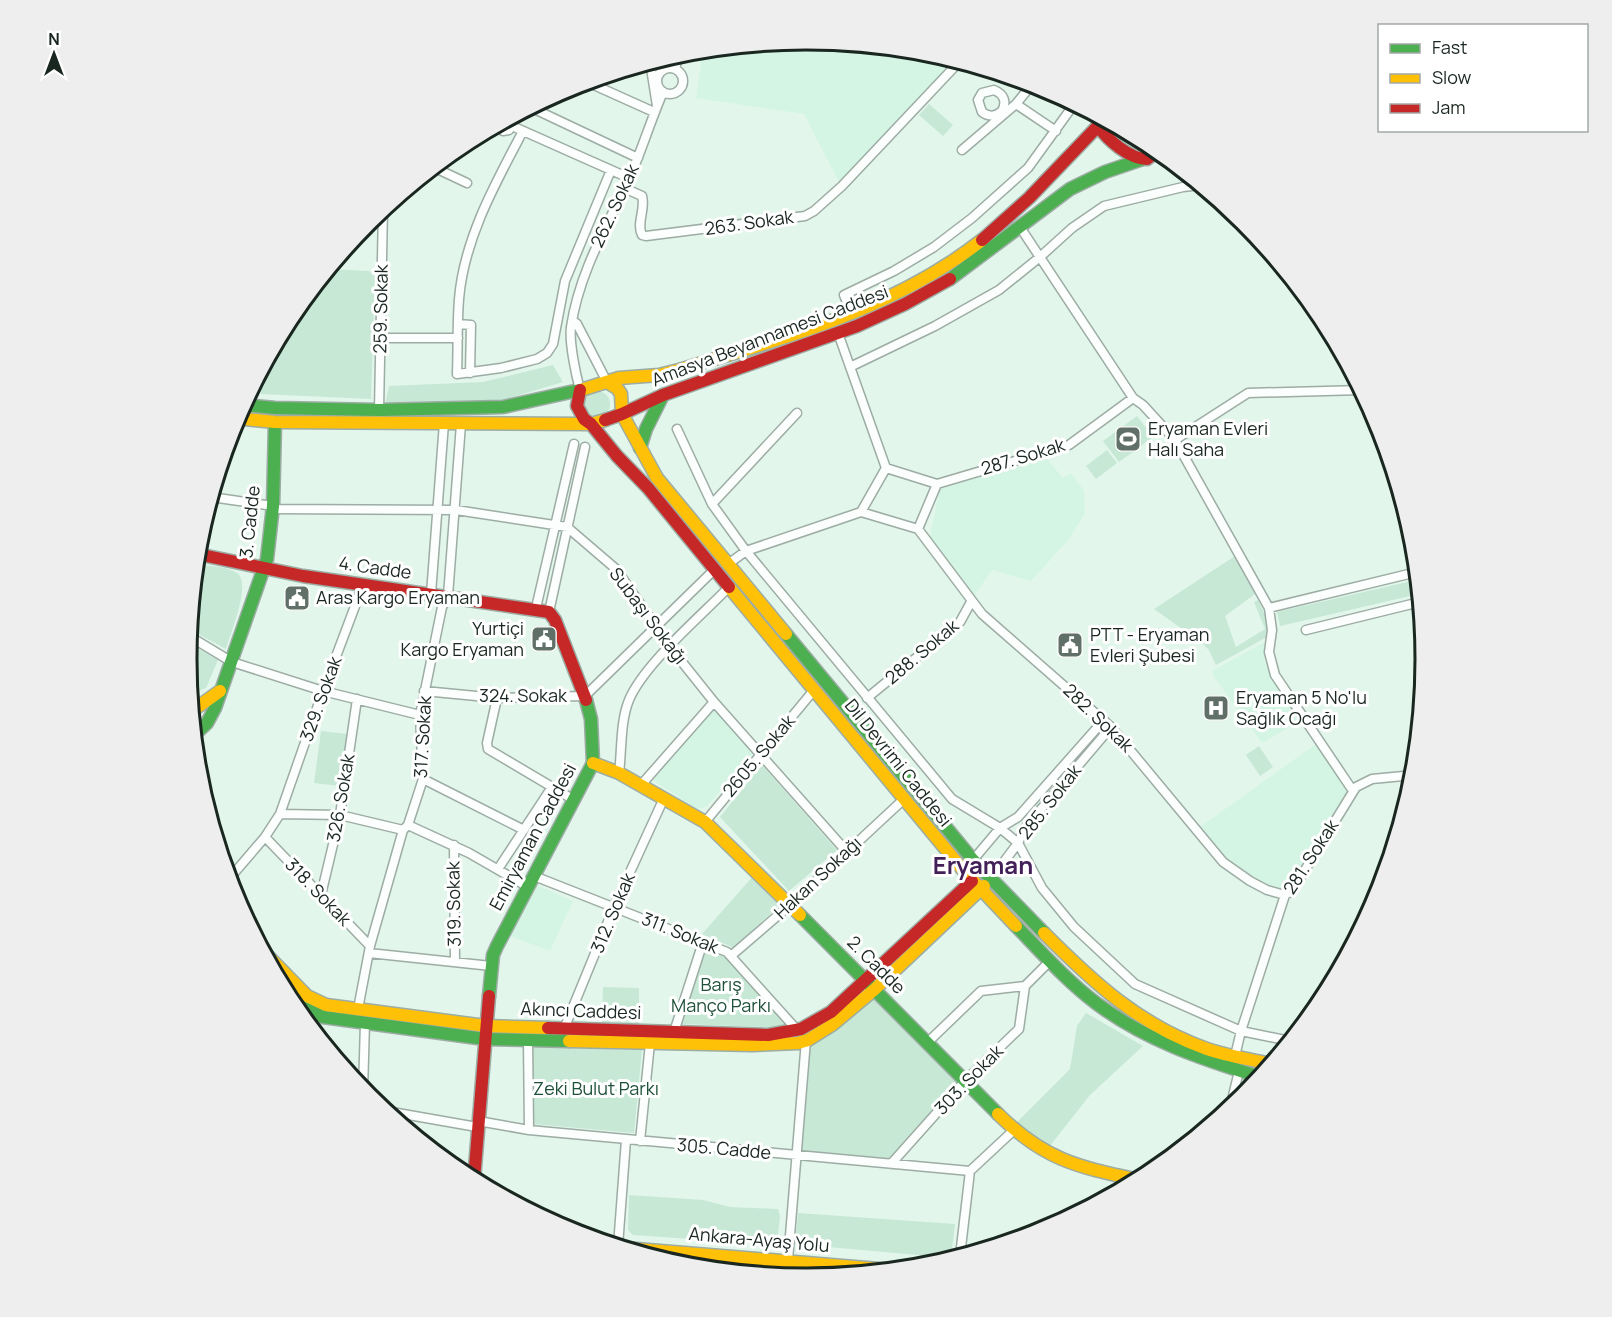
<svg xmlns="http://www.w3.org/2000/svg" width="1612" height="1317" font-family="Manrope,sans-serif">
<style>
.built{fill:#d4f5e3}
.green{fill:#c6e8d5}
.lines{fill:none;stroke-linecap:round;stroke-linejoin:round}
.street-casing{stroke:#9daca4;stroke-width:11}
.fast-casing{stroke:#9daca4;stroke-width:15}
.slow-casing{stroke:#9daca4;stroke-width:15}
.jam-casing{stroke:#9daca4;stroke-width:15}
.street{stroke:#fbfefc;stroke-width:8}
.fast{stroke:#4caf50;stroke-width:12}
.slow{stroke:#ffc107;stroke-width:12}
.jam{stroke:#c62828;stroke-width:12}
.labels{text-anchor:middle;stroke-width:6;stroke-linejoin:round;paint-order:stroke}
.street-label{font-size:18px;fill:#1a2720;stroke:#fff}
.poi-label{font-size:18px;fill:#1a2720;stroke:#fff;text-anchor:start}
.park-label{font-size:18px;fill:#1f513a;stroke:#fff}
.district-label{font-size:24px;font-weight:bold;fill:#432058;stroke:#fff}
.rim{fill:none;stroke:#1a2720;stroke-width:3}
</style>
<rect width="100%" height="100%" fill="#e2f6eb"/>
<path class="built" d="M806,39L927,51L955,59L839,182L804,114L696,98L703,49Z
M1045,457L1063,478L1071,473L1084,491L1085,513L1069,539L1031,581L992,570L974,596L929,541L940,489Z
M1265,642L1264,659L1271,678L1300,721L1262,743L1215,678L1212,671Z
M715,707L753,753L707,806L697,809L651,779Z
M1316,744L1344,785L1347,791L1345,797L1291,886L1284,889L1276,888L1247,874L1224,858L1200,827Z
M534,884L573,901L550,951L508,935Z"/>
<path class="green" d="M929,104L953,125L943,136L919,115Z
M1105,119L1148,142L1142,147L1134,150L1107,129Z
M328,269L369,271L375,276L371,399L261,394V369L291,314Z
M553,365L563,382L500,401L385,405L389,386L483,382Z
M584 404a13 13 0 1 1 26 0a13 13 0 1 1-26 0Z
M1137,416L1153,437L1119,462L1103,441Z
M1107,450L1117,463L1096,479L1086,466Z
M1235,556L1255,594L1225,616L1236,647L1265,629L1254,602L1258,600L1266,617L1267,637L1216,665L1209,650L1202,643L1154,609Z
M196,564C208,566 227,566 237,573C252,583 230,634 226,649L189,629Z
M1416,580L1419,594L1280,626L1277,612Z
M188,643L218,660L206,688L190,694L187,658Z
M321,731L347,734L340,786L314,783Z
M1259,746L1273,767L1260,776L1246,755Z
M762,765L837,850L789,891L720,817Z
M754,875L783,902L734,948L702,934Z
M705,948L724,953L789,1028L682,1024Z
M603,987L639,988V1024L602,1023Z
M875,989L966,1080L891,1164L797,1156L806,1040Z
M1086,1013L1143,1046L1090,1095L1049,1147L1016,1123L1070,1069L1077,1026Z
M535,1047L642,1050L634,1133L533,1124L531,1051Z
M629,1195L703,1200L730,1207L778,1209L780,1216L777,1245L633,1235L628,1230Z
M798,1213L955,1224L951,1258L795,1244Z"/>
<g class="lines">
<g class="street-casing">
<path id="street" d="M650,62L657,106
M657 81a13 13 0 1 1 26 0a13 13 0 1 1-26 0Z
M675,69L679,53
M585,81L654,112
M1016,104L1056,131
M1075,104L1101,119
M530,107L638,158
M1002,111C1007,102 1004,94 994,90L982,93L978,100L982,112C989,117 995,117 1002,111L1003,113
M498,124L503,131L509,130L513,124L509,118
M512,126L629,178
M523,131C495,184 464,239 459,299C457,324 458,349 457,374L501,368L537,359L547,353L553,344L565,281L611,170
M962,150L1016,104L1033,83
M433,167L467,183
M624,188L642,196C646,209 636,223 642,235L646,236L805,216L814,211L842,186L960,61
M1020,227L1133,398L1143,405L1175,440L1269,608L1272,630L1269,652L1275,675L1353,791
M852,314L844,295L894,271L934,247L972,218L1028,168L1075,103
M573,321L577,324L607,382
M458,324L471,325L470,373
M838,333L886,468
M380,338H458
M850,367L935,326L999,290L1040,257L1072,228L1104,206L1183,187L1201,185
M580,390C576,375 569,343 571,327C579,273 607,226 630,177C642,149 651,120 663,92
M379,410L383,208
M677,429L712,504L746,551L952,799L1000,828L1018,843L1042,888L1074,927L1135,984L1241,1031L1290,1041
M1175,440L1248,393L1362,390
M937,484L1069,445L1133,398
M211,497L273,506
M712,504L797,413
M272,509L456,510L567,527L616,569L670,647L714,702L847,852
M861,512L918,529L937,484
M861,512L886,468L937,484
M918,529L982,614L1111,727L1223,862L1250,881L1267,890L1285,895
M728,564L746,551L861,512
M431,594L444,423
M536,608L574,444
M1269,608L1417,572
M549,612L585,447
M1306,630L1420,602
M189,636L232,662L323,691L420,715
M424,691L497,698L585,696L715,569
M497,698L487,743L488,749L574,800
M867,698L960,622L971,602
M619,773C622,750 620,722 629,700C644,664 701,616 729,587
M423,779L524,830
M641,785L714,702
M280,814L340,815L403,830
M705,822L814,690
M408,825L469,853L528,887
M265,837L370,946
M454,845L455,962
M973,860L1000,828L1018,817L1104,720
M498,869L552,787
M534,876L727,952L798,1031
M229,879L265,837L280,814L323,691L363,585
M991,879L1018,843L1025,828L1111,727
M321,895L340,815L357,699
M369,953L491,966
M732,955L790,905L904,799
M358,1009L370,946L403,830L408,825L423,779L420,715L442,607L448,596L461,424
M564,1029L614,907L664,798
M674,1032L703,942
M528,1040L529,1130
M928,1042L981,991L1025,986L1050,961
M1235,1056L1241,1031L1285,895L1292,891L1356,787L1372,779L1414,775
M363,1091L365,1023
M1230,1108L1239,1071
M386,1111L477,1127
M478,1121L529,1130L970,1171
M640,1141L650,1043
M891,1164L966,1080L1019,1029L1025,986
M618,1246L626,1140
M960,1256L970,1171L1014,1130
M788,1260L806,1040"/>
</g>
<g class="fast-casing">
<path id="fast" d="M950,279L1070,189L1105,172L1143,159
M243,405L275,408L379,410L503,407L584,389
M640,448L646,429L663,395
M786,634L973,860L1044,933
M194,735L207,723L215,708L267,559L273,506L275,422
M800,915L998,1114
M1016,926C1041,952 1067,981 1096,1003C1145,1040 1202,1059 1260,1077
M284,989L302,1007L323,1017L485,1039L569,1041
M489,996L493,955L497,946L593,763L591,719L586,700"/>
</g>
<g class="slow-casing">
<path id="slow" d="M607,382L617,388L621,394L622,414L657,478L786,634
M584,389L619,378L659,375L679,370C785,337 893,310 982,240
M235,418L275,422L591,424L605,420
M729,587L963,870L1016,926
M192,711L220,691
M593,763L619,773L705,822L800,915
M1044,933C1094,983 1139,1025 1207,1049C1227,1056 1249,1059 1270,1064
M263,951L307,996L326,1005L486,1026L548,1028
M569,1041L752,1045L798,1043L808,1040L832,1025L875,989L984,886
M998,1114C1044,1160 1078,1167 1139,1180
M624,1248L891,1270"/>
</g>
<g class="jam-casing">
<path id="jam" d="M1102,117L1098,126C1108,140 1129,159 1147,159L1159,150
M982,240L1029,198L1098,126
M580,390L577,406L584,419L591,424L617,456L648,488L729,587
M605,420L622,414L663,395L857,326L905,304L950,279
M197,554L303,576L549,612L555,620L586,700
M548,1028L768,1035L801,1029L831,1012L972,881
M474,1180L489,996"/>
</g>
<use href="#street" class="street"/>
<use href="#fast" class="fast"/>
<use href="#slow" class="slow"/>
<use href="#jam" class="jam"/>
</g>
<defs>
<g id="stadium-square" transform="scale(1.35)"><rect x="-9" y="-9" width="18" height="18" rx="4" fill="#606f67" stroke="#fff"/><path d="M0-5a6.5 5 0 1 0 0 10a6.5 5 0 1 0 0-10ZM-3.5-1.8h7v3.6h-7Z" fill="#fff"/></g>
<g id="civic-square" transform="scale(1.35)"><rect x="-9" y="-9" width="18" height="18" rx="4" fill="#606f67" stroke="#fff"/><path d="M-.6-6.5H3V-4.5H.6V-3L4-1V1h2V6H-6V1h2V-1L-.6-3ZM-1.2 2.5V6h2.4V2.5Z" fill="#fff"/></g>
<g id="hospital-square" transform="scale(1.35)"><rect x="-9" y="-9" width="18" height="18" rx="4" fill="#606f67" stroke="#fff"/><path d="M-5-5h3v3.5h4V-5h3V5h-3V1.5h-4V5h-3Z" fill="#fff"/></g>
</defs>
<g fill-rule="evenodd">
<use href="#stadium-square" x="1128" y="439"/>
<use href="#civic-square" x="297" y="598"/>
<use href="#civic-square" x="544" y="639"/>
<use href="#civic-square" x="1070" y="645"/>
<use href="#hospital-square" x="1216" y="708"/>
</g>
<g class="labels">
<g class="street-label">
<text transform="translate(615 206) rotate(-65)" y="6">262. Sokak</text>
<text transform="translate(749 223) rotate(-8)" y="6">263. Sokak</text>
<text transform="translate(381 309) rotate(-89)" y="6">259. Sokak</text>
<text transform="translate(770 336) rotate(-21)" y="6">Amasya Beyannamesi Caddesi</text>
<text transform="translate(1023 457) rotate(-17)" y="6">287. Sokak</text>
<text transform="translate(250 522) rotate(-84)" y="6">3. Cadde</text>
<text transform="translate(375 568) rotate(8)" y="6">4. Cadde</text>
<text transform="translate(648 616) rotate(53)" y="6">Subaşı Sokağı</text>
<text transform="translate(922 652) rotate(-40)" y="6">288. Sokak</text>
<text x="523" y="702">324. Sokak</text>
<text transform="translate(321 699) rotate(-70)" y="6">329. Sokak</text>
<text transform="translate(1098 718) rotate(44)" y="6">282. Sokak</text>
<text transform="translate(423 737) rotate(-87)" y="6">317. Sokak</text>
<text transform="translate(759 756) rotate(-50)" y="6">2605. Sokak</text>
<text transform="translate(898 763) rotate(51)" y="6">Dil Devrimi Caddesi</text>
<text transform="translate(341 798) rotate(-80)" y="6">326. Sokak</text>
<text transform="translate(1050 802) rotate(-52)" y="6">285. Sokak</text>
<text transform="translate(533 837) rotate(-62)" y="6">Emiryaman Caddesi</text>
<text transform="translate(1311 857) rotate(-57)" y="6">281. Sokak</text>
<text transform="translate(818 878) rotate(-43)" y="6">Hakan Sokağı</text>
<text transform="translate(318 892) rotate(46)" y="6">318. Sokak</text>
<text transform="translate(454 904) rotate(-91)" y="6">319. Sokak</text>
<text transform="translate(613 913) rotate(-67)" y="6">312. Sokak</text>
<text transform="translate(680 933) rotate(22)" y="6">311. Sokak</text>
<text transform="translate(876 965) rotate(45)" y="6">2. Cadde</text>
<text transform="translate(581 1011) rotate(2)" y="6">Akıncı Caddesi</text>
<text transform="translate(969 1080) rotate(-46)" y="6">303. Sokak</text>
<text transform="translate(724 1149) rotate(5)" y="6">305. Cadde</text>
<text transform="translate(759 1240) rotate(5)" y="6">Ankara-Ayaş Yolu</text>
</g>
<g class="poi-label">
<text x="1148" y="435">Eryaman Evleri<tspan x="1148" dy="21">Halı Saha</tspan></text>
<text x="316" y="604">Aras Kargo Eryaman</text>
<text x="524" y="635" text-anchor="end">Yurtiçi<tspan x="524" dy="21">Kargo Eryaman</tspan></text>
<text x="1090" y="641">PTT - Eryaman<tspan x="1090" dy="21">Evleri Şubesi</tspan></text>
<text x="1236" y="704">Eryaman 5 No'lu<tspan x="1236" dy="21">Sağlık Ocağı</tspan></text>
</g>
<g class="park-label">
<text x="721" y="991">Barış<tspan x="721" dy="21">Manço Parkı</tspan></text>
<text x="596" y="1095">Zeki Bulut Parkı</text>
</g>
<g class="district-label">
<text x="983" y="874">Eryaman</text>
</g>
</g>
<path d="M0 0H1612V1317H0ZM197 659a609 609 0 1 1 1218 0a609 609 0 1 1-1218 0Z" fill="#edeeed" fill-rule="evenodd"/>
<path class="rim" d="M197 659a609 609 0 1 1 1218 0a609 609 0 1 1-1218 0Z"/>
<rect x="1378" y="24" width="210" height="108" fill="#ffffff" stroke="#a3a9a6" stroke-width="1.5"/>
<rect x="1390" y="44" width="30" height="9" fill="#4caf50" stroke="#a3a9a6" stroke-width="1.5"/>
<text x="1432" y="54" font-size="18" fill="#1a2720">Fast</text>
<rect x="1390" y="74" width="30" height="9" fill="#ffc107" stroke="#a3a9a6" stroke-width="1.5"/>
<text x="1432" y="84" font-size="18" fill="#1a2720">Slow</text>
<rect x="1390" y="104" width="30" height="9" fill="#c62828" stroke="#a3a9a6" stroke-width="1.5"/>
<text x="1432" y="114" font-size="18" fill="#1a2720">Jam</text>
<g transform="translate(54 54)" stroke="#ffffff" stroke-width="4.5" paint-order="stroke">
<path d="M0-4.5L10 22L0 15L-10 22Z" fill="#1a2720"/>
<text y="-9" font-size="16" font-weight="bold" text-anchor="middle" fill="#1a2720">N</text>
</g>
</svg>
